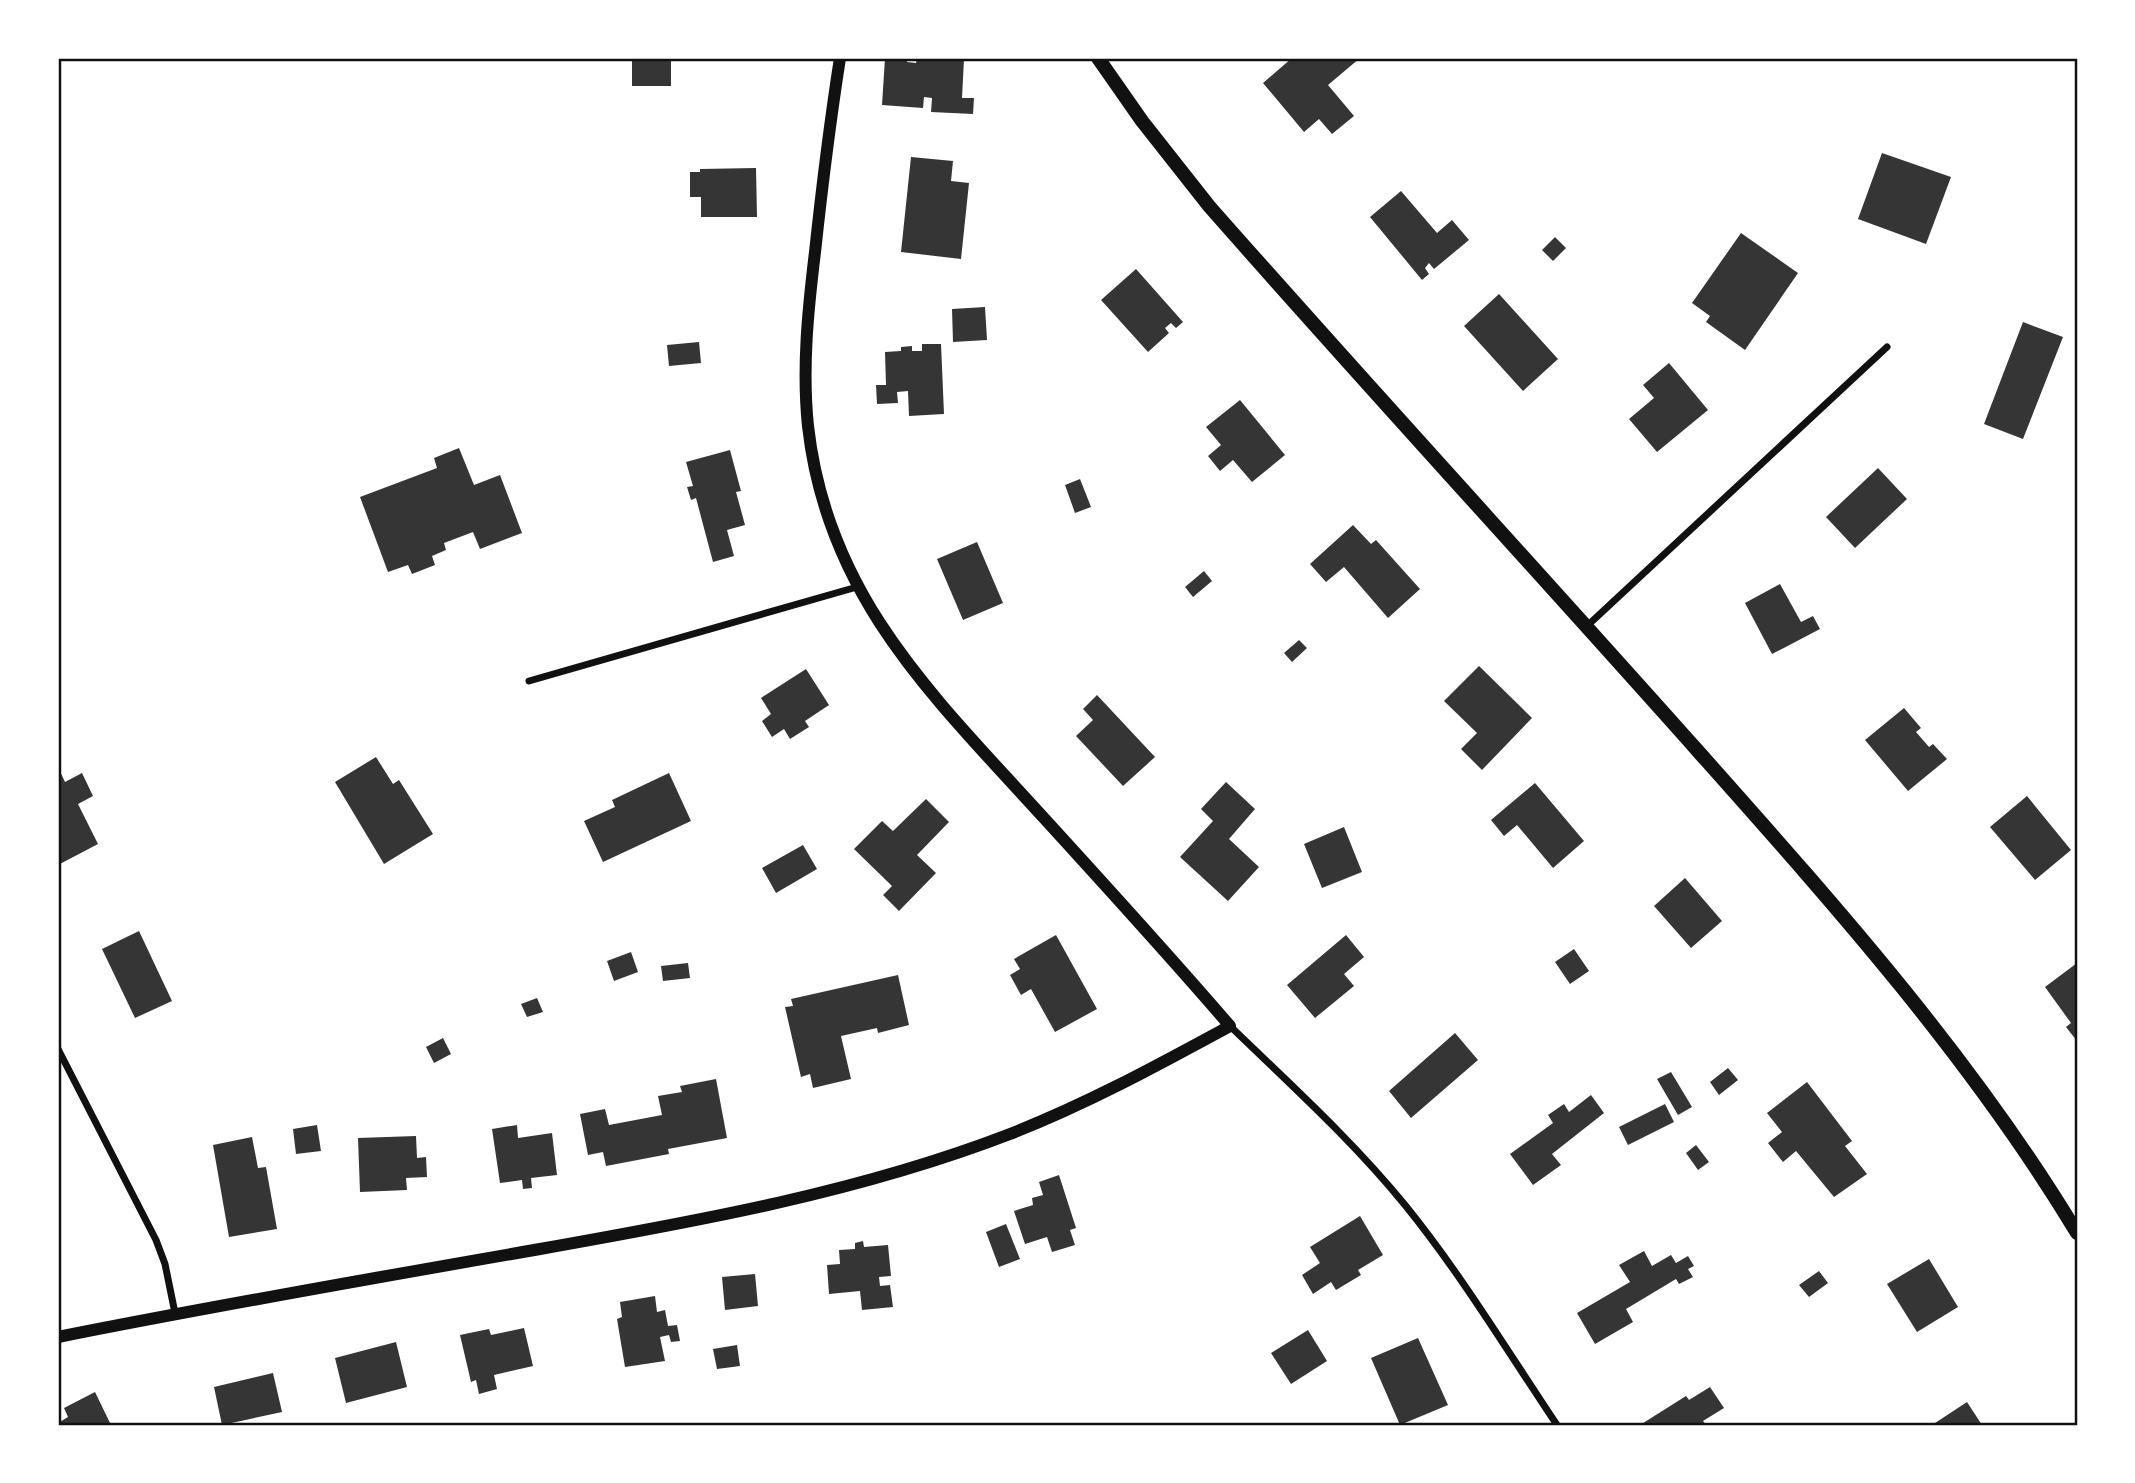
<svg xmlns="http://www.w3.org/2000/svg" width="2135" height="1483" font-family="Inter,sans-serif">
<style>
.building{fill:#353535}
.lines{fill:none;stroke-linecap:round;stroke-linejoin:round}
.minor{stroke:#111;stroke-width:7}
.tertiary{stroke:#111;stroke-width:12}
.secondary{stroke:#111;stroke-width:14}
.neatline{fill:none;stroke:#111;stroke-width:2.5}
</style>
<rect width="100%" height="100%" fill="#fff"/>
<path class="building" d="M632,58H671V86H632Z
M885,58H907V62L916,63L917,58L964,59L962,98H974L973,114L931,112L932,98L924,97L923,108L882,105Z
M1292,58H1360L1328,85L1354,116L1332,134L1319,119L1304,132L1263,83Z
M1882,153L1951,177L1926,244L1858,219Z
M911,157L953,161L951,181L969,183L961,259L901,252Z
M756,168L757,217H701V197H690V172H700V169Z
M1401,191L1437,233L1452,220L1469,240L1434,269L1429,263L1425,268L1429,274L1422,280L1370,217Z
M1741,233L1798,273L1745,350L1706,322L1710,316L1692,303Z
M1555,237L1566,248L1553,261L1542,250Z
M1136,269L1183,322L1176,328L1171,323L1165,328L1169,333L1148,352L1101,300Z
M1499,294L1558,359L1523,391L1464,326Z
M985,307L987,340L953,342L952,309Z
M2023,322L2063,337L2023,439L1984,424Z
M699,342L701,363L669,366L667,345Z
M922,344H941L944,414L909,416L908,391L897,392L898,403L877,404L876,385H886L885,352L901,351V347L912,346V351H922Z
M1669,363L1708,410L1657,452L1629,419L1654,398L1643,385Z
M1240,400L1285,455L1252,482L1233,460L1220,471L1208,456L1221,445L1206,427Z
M459,448L474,485L500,475L522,533L480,549L473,532L444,543L446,550L432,556L435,565L412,574L408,565L388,572L360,497L437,468L434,458Z
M730,450L741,491L736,492L745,525L727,530L734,556L713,562L696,498L691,500L687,487L693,486L686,462Z
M1878,468L1907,499L1855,548L1826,517Z
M1080,479L1091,507L1075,513L1065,485Z
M1353,525L1371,544L1376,540L1420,589L1388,618L1344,567L1326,582L1310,564Z
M977,542L1003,603L963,620L937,559Z
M1204,571L1212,581L1193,597L1185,587Z
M1780,584L1801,622L1813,616L1820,629L1772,654L1745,603Z
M1299,640L1307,648L1292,662L1284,653Z
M1479,666L1532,718L1482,770L1461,749L1477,733L1444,701Z
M806,669L829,705L805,721L809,727L790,739L784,729L772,737L762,721L771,714L761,698Z
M1097,695L1155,757L1123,786L1076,736L1093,720L1083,709Z
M1904,708L1921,728L1916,732L1929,747L1933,744L1947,759L1908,791L1865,740Z
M376,757L393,784L399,780L433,834L384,864L335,782Z
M58,767L65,782L82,773L93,796L78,804L98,844L58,865Z
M669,773L691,821L603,862L584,821L615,807L612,800Z
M1226,782L1255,809L1229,839L1259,867L1228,901L1180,857L1213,821L1201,809Z
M1535,783L1584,841L1553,868L1517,825L1504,836L1491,820Z
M2027,796L2071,850L2035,880L1990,827Z
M926,799L949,822L917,855L936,873L899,911L883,895L892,886L854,849L882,821L893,831Z
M1344,827L1362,872L1322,888L1304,844Z
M803,845L817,869L776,893L762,868Z
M1685,878L1722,921L1691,948L1654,906Z
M139,931L172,1001L135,1018L102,949Z
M1056,935L1097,1009L1055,1032L1031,989L1021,995L1010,975L1020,969L1014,959Z
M1346,935L1364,957L1344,974L1354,986L1315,1018L1287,985Z
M1574,949L1589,971L1570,984L1555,962Z
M631,952L638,972L614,981L607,961Z
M688,963L690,978L663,981L661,966Z
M2077,963V1041L2066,1027L2071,1023L2045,987Z
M898,975L909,1025L878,1033L877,1028L841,1036L851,1079L813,1088L810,1074L801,1077L785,1007L793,1006L791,999Z
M537,998L543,1012L527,1017L521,1004Z
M1455,1033L1478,1060L1411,1118L1389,1091Z
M443,1038L451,1054L434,1063L426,1047Z
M1728,1068L1738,1080L1719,1095L1710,1082Z
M1671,1072L1692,1107L1678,1115L1657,1079Z
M716,1079L727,1138L668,1149L669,1154L606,1166L603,1152L588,1155L580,1114L605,1109L609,1125L662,1115L658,1096L682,1092L680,1086Z
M1807,1082L1852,1141L1845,1146L1867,1174L1834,1197L1796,1151L1783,1162L1768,1143L1782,1132L1767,1113Z
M1591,1095L1604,1113L1552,1154L1561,1165L1533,1185L1510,1154L1553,1123L1548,1115L1564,1104L1569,1112Z
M1665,1104L1674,1122L1628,1145L1619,1127Z
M317,1125L321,1151L296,1154L293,1129Z
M517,1125L518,1138L552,1133L557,1175L531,1178L532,1188L523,1189L522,1180L500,1183L492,1129Z
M416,1136L417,1158L426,1157L427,1177L406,1178L407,1190L360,1192L358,1138Z
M252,1137L258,1168L266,1167L277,1229L229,1237L213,1145Z
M1696,1145L1709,1162L1698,1170L1686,1153Z
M1059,1175L1076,1228L1070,1230L1075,1245L1052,1252L1047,1237L1025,1244L1014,1211L1033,1205L1032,1198L1043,1195L1039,1182Z
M1360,1216L1383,1255L1358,1270L1361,1275L1336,1290L1331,1282L1313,1294L1302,1275L1320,1263L1310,1247Z
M1006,1224L1020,1259L999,1267L986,1232Z
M863,1241L864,1247L888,1245L891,1276L879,1277L880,1286L890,1285L893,1307L862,1310L860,1291L829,1294L827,1265L840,1264L839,1250L855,1249V1243Z
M1644,1251L1652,1266L1671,1255L1676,1263L1688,1256L1694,1266L1688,1269L1693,1277L1679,1284L1676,1279L1626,1309L1633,1322L1595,1344L1577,1313L1630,1282L1619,1265Z
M1929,1259L1958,1307L1917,1332L1887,1284Z
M1819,1271L1828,1283L1809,1297L1799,1285Z
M755,1274L758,1306L725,1310L722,1277Z
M655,1296L657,1312L665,1310L668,1326L677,1325L680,1341L671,1342L669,1335L660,1337L665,1361L625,1367L617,1319L622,1317L620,1302Z
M524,1328L533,1366L494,1375L497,1389L479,1394L476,1380L471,1382L460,1335L489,1329L491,1335Z
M1308,1330L1327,1361L1291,1384L1271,1353Z
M1418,1338L1448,1405L1400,1425L1371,1358Z
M396,1342L407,1387L346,1403L335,1358Z
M737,1345L740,1366L717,1369L713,1349Z
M273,1373L282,1412L222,1425L214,1387Z
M1710,1387L1724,1408L1703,1421L1706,1425H1640L1686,1396L1689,1400Z
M95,1392L111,1425H58V1423L68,1417L64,1408Z
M1967,1402L1982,1425H1932Z"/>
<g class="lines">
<path class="minor" d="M1587,626L1887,347
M529,681L857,587
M1230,1026C1290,1084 1353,1141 1405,1205C1461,1274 1508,1352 1557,1425
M58,1049L156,1240L165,1264L175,1313"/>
<path class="tertiary" d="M58,1337C218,1305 379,1277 540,1249C698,1221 860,1192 1010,1134C1087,1104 1158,1065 1230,1026C1169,955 1106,886 1043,817C934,697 827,597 808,426C802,368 808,310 815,252C822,187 830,122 840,58"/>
<path class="secondary" d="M1098,58L1142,121L1209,206C1370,389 1535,568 1697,750C1833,903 1971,1057 2077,1233"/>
</g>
<rect width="2135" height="1483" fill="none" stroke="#ffffff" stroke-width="119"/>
<rect x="60" y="60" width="2016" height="1364" class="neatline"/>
</svg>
